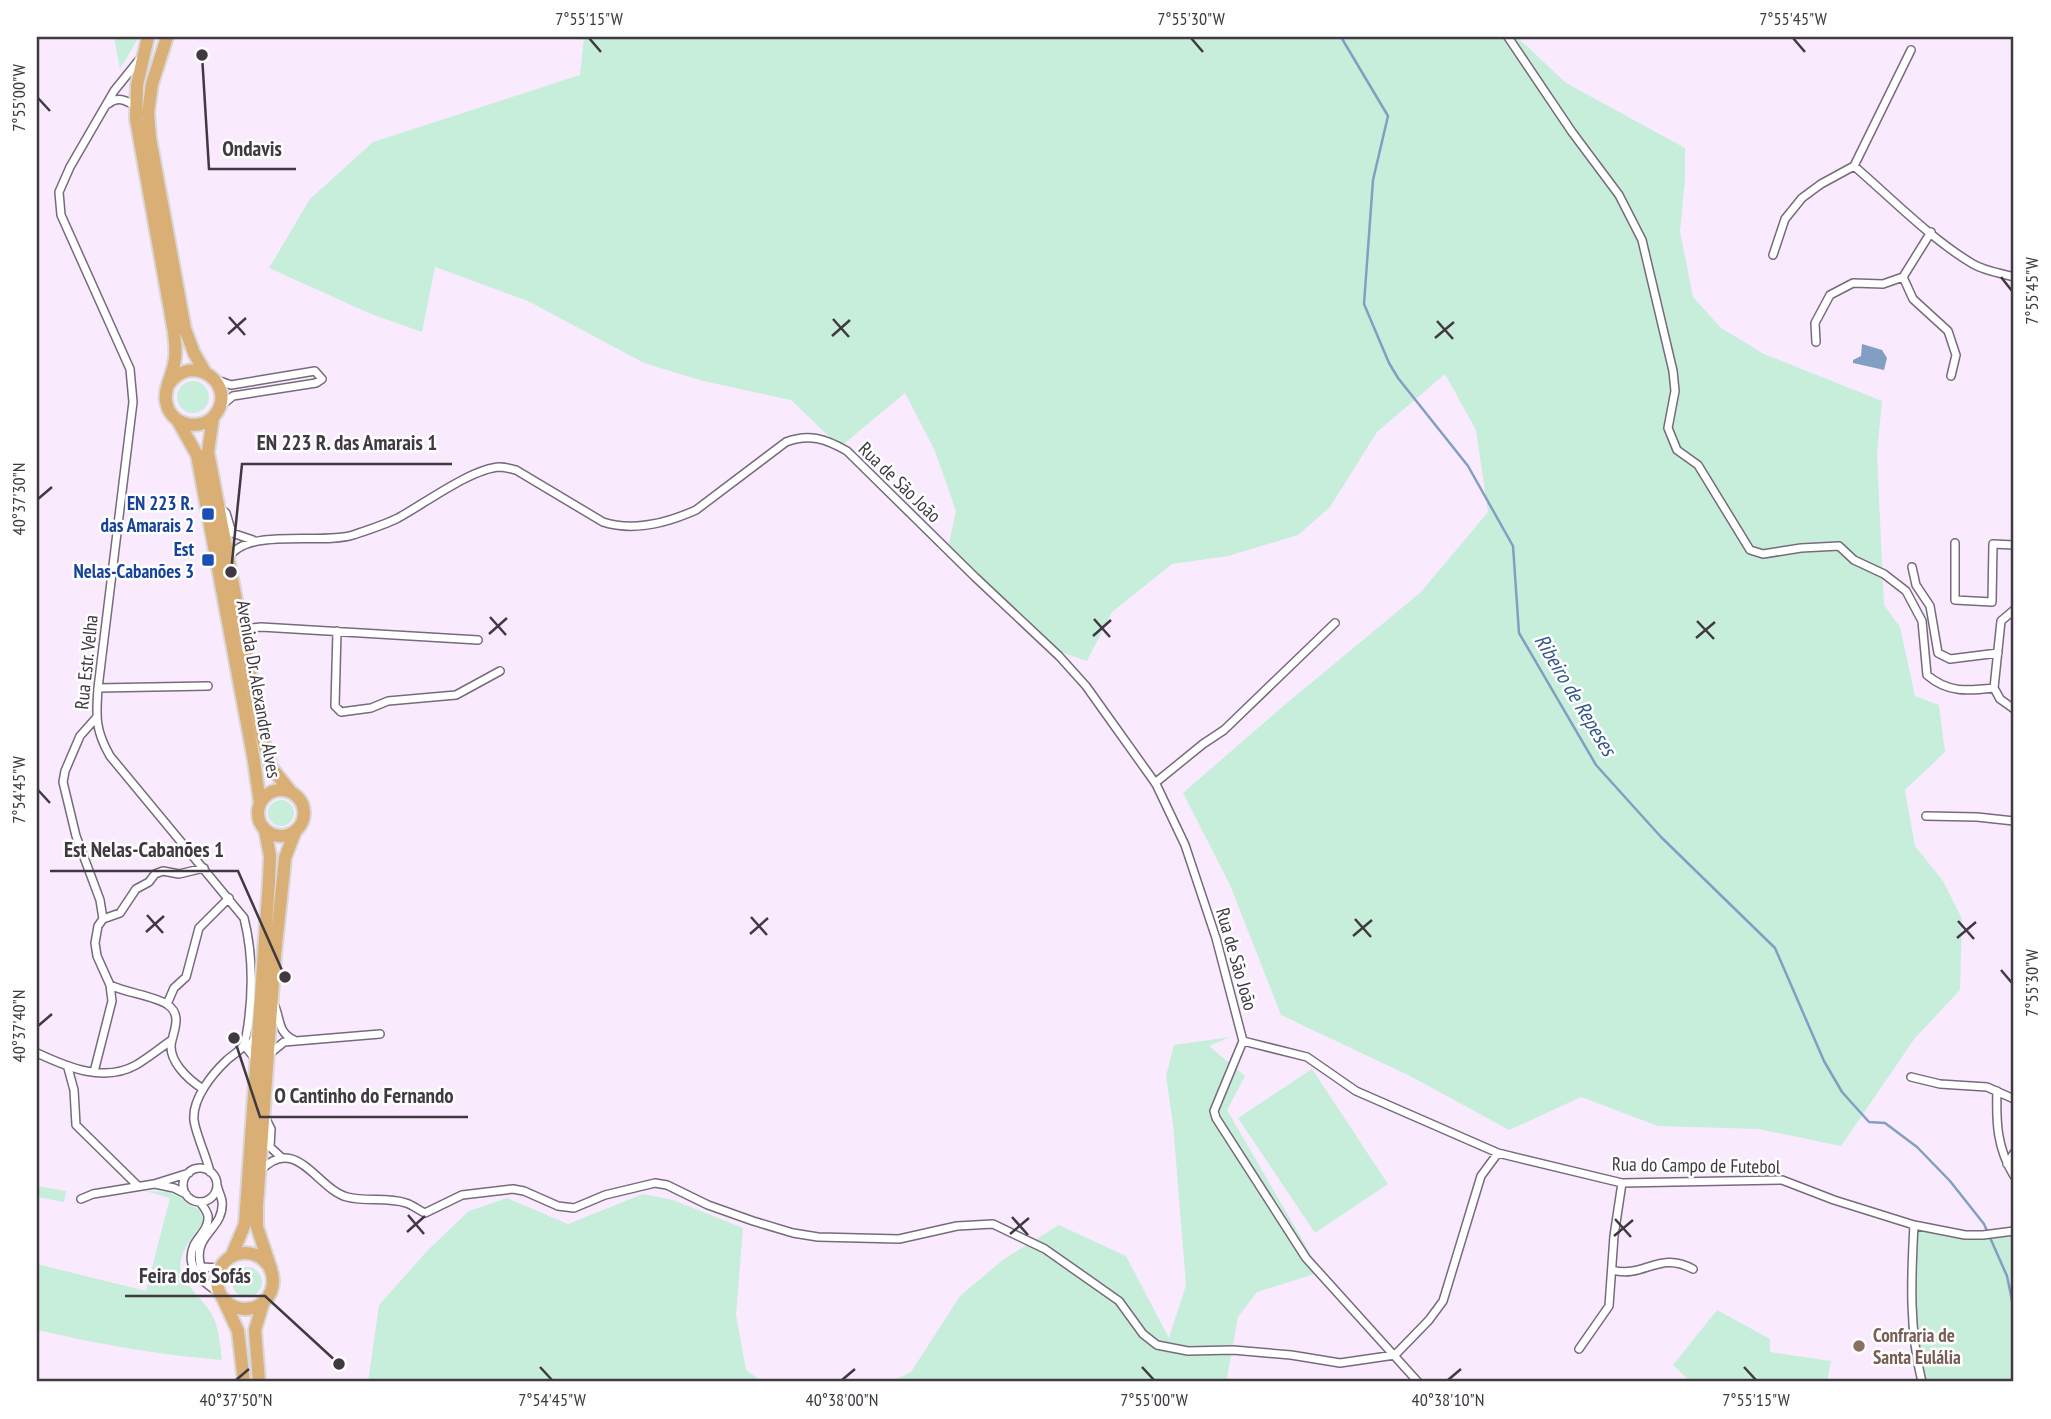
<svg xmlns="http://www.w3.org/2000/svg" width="2051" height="1419" font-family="'PT Sans Narrow',sans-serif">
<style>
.green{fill:#c7eeda}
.water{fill:#839ec3}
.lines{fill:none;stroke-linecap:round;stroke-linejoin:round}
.stream{stroke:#839ec3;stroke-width:2.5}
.minor-casing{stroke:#786a7d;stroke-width:10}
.primary-casing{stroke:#d9d7d9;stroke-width:16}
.minor{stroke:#fff;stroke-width:7}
.primary{stroke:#d9af76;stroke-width:12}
.ticks{fill:none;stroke:#403942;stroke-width:2.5}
.transit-dot{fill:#1a4fb4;stroke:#fefefe;stroke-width:2.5}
.education-dot{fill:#8d6e63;stroke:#fefefe;stroke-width:2.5}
.labels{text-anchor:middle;stroke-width:5;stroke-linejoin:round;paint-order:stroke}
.street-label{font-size:19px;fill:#403942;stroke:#fefefe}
.transit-label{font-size:19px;font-weight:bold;fill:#164399;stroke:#fefefe;text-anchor:end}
.education-label{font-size:19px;font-weight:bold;fill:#785e54;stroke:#fefefe;text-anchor:start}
.water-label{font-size:21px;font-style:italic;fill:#325789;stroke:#fefefe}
.leader{fill:none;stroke:#403942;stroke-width:2.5}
.callout-dot{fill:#403942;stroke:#fefefe;stroke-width:2.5}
.callout-label{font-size:21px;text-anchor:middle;font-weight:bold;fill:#403942;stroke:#fefefe;stroke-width:5;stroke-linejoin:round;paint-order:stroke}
.neatline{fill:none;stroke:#403942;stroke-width:2.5}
.ticks-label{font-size:18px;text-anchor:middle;fill:#403942}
</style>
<rect width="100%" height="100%" fill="#f9ebfd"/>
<path class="green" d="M114,37H139L120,69Z
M584,37H1517L1566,83L1685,148V180L1680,231L1693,297L1721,328L1764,354L1882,401L1877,454L1884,605L1900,627L1915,696L1939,705L1945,752L1905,790L1915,846L1943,881L1962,919L1960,990L1915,1038L1841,1146L1758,1129L1658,1126L1581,1097L1509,1130L1412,1077L1281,1015L1230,885L1183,793L1281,708L1421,592L1488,512L1476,430L1445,374L1377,432L1330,507L1298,535L1228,556L1172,564L1112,612L1087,661L1054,650L947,552L956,511L935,451L905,393L840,447L791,400L703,381L644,363L528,301L435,267L422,332L371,314L269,268L310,199L373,142L580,75Z
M177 397a16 16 0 1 1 32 0a16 16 0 1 1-32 0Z
M268 813a13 13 0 1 1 26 0a13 13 0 1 1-26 0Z
M1230,1037L1209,1046L1245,1076L1227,1110L1321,1272L1257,1292L1238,1317L1227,1378L1240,1382H890L911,1372L960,1296L1004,1259L1059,1225L1126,1256L1169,1338L1186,1285L1173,1124L1166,1076L1174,1045Z
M1312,1069L1388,1184L1315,1233L1238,1118Z
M37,1186L66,1191L64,1202L37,1197Z
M145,1191L168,1192L181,1197L184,1201L199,1210L204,1221C192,1239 169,1261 187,1283C194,1293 204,1302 211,1313C219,1326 220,1345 222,1360C159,1355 98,1344 37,1330V1264L146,1291L170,1198Z
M643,1194L673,1200L743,1228L736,1315L746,1370L763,1382H368L379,1305L428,1250L469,1211L507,1198L568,1224Z
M1914,1225L1946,1232L2014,1231V1382H1922L1914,1351Z
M232 1282a15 15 0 1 1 30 0a15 15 0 1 1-30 0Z
M1717,1310L1770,1339V1352L1831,1361L1827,1382H1691L1673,1365Z"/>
<path class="water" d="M1862,344L1882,350L1887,358L1884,370L1853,363V360L1861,356Z"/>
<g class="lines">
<path class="stream" d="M1341,37L1388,116L1373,180L1364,304L1389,363L1398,378L1468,466L1513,546L1519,633L1596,765L1661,837L1775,948L1824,1061L1842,1092L1869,1122L1885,1123L1917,1147L1950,1181L1984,1224L2007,1276L2014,1310"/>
<g class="minor-casing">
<path id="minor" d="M1508,37L1572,132L1619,195L1642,240L1673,371L1675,391L1668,428L1677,450L1698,465L1750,550L1763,554L1801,548L1839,546L1854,560L1884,574L1906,591L1922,621L1927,675C1948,693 1967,691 1994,688
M139,60L114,91L70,167L59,192L61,215L130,369L133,402L98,688C96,717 95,730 110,756L244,918C253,954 253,989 248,1025C247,1031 246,1041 243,1046C239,1052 231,1056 227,1060C212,1074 192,1099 194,1120C195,1132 207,1158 210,1172
M108,104C118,96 125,100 136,106
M1854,166C1890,197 1932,240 1973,264C1985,271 2000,273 2014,277
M1773,255L1785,219L1802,198L1821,184L1854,166L1911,50
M1903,277L1913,299L1948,331L1956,355L1951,376
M1816,342L1815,323L1830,295L1853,283L1883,284L1903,277L1931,232
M217,380L231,385L315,371L322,379L316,383L233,396L222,405
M220,508L226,513L232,533L253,540
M1955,543V600L1992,602L1993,544L2014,545
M229,558C245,527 322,545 353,535C368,530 384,525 398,518C424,504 472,468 500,467C505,467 511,469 516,470L603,522C634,532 667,523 696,510L786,442C809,433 826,439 847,451L975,577L1059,656L1086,686L1156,784L1185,845L1216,938L1243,1041L1214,1111L1216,1118L1306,1258L1418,1382
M1912,567L1916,585L1930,606L1938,653L1950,659L1998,653
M2014,610L2001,621L1994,688L2000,699L2014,709
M242,629L261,627L478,640
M337,631L335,706L341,712L371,708L388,701L456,695L500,671
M98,688L208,686
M96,718L80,736L65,771L63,782L76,836L100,900L103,919
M1155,783L1203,744L1224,730L1335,623
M1926,816L1977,817L2014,821
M110,985C126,993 156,996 168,1005C181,1014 175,1028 172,1040C166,1060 189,1080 203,1089
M167,1004L174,988L186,977L199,928L229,898
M274,1004C281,1019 277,1032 294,1040
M1243,1041L1307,1057L1356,1091L1498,1153L1622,1183L1782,1180L1834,1200L1914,1225L1965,1235H1983L2014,1231
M37,1053C67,1067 104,1083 136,1065C148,1058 160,1048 172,1040
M268,1055L284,1042L380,1034
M256,1060L244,1045L251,1043L258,1035
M68,1068L74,1090L76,1125L138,1186
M94,1072L112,1001L110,985L97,956L95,943L98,926L103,919L120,913L136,889L149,882L155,874L163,871L179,874L204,868
M1911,1077L1940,1084L1987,1087L2014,1099
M1997,1091C1996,1123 1997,1148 2014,1176
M265,1117L271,1129L270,1147L282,1158
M2007,1164L2014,1153
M183 1185a17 17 0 1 1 34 0a17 17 0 1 1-34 0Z
M260,1171C296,1133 317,1189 347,1197C366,1202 387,1197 406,1203C413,1205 418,1210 425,1213L462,1195L513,1189L524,1191L558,1206L574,1208L605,1195L655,1183L667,1185L708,1205L753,1221L793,1233L818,1237L899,1239L957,1226L993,1224L1045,1249L1119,1301L1143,1334L1157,1345L1188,1351L1233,1350L1291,1355L1340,1363L1395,1355
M155,1184L174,1188L186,1194
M217,1185C218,1190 221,1196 222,1201C225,1230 191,1234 201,1267L221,1268
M81,1199L93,1194L154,1184L189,1173
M200,1202C203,1206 207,1211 208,1216C209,1229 199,1235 194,1245C184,1267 203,1283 220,1293
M1914,1225C1911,1279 1909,1330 1922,1382
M1612,1270C1644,1279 1659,1250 1693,1269
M1579,1349L1609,1306L1614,1236L1622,1183
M1395,1355L1429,1320L1443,1301L1481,1176L1498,1153"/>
</g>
<g class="primary-casing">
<path id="primary" d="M148,37L137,85L136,119L174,332C175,343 177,354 174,364C172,376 164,389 166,401C169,425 200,433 215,415C238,386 194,350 169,384
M167,37L152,84L148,113L150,138L185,329L194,353L205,372
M213,417L208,452L262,737L271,767L291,792
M178,421L197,455L254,761L260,803
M258 813a23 23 0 1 1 46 0a23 23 0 1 1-46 0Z
M217 1281a28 28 0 1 1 56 0a28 28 0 1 1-56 0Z
M231,1257L245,1224L269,881L270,856L265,830
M271,1269L257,1227V1205L275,954L284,869L285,858L295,832
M224,1301L238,1331L244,1382
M259,1382L255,1330L263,1303"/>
</g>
<use href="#minor" class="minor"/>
<use href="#primary" class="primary"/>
</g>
<path class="ticks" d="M589,38L601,52M1191,38L1203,52M1793,38L1805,52M38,98L50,111M2001,277L2012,291M229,317L245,335M833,319L849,337M1437,321L1453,339M228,334L246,318M832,336L850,320M1435,338L1454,322M38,499L52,487M490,617L506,635M1094,619L1110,637M1697,621L1714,639M489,634L507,618M1093,636L1111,620M1696,638L1715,622M38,790L50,803M147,915L163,933M751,917L767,935M1355,919L1371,937M1958,921L1974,939M146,932L164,916M750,934L768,918M1353,936L1372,920M1957,938L1976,922M2001,970L2012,983M38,1026L52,1014M408,1215L424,1234M1012,1217L1028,1235M1615,1219L1631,1237M407,1232L425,1216M1010,1234L1029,1218M1614,1236L1633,1220M540,1367L552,1380M1142,1367L1154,1380M1744,1367L1756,1380M236,1380L249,1369M842,1380L855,1369M1448,1380L1461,1369"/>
<g class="transit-dot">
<rect x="201" y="507" width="14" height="14" rx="3.5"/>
<rect x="201" y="553" width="14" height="14" rx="3.5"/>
</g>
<circle class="education-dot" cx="1859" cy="1346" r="7"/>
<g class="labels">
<g class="street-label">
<text transform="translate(900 482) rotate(44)" y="7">Rua de São João</text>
<text transform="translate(86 662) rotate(-84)" y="7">Rua Estr. Velha</text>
<text transform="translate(259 689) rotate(80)" y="7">Avenida Dr. Alexandre Alves</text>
<text transform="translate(1237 959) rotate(74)" y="7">Rua de São João</text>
<text transform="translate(1696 1165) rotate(1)" y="7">Rua do Campo de Futebol</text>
</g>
<g class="transit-label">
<text x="194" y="510">EN 223 R.<tspan x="194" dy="22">das Amarais 2</tspan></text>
<text x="194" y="556">Est<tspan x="194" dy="22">Nelas-Cabanões 3</tspan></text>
</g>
<g class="education-label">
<text x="1873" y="1342">Confraria de<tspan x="1873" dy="22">Santa Eulália</tspan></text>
</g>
<g class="water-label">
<text transform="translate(1575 695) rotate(59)" y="7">Ribeiro de Repeses</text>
</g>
</g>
<path class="leader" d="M202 55L209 169H296M231 572L242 464H452M285 977L238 871H50M234 1038L260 1117H468M339 1364L265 1296H125"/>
<g class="callout-dot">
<circle cx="202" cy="55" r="7"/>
<circle cx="231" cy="572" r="7"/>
<circle cx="285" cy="977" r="7"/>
<circle cx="234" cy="1038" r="7"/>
<circle cx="339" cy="1364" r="7"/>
</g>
<g class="callout-label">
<text x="252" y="156">Ondavis</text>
<text x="347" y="450">EN 223 R. das Amarais 1</text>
<text x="144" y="857">Est Nelas-Cabanões 1</text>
<text x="364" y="1103">O Cantinho do Fernando</text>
<text x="195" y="1283">Feira dos Sofás</text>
</g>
<rect width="2051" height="1419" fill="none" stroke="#fefefe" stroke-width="77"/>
<rect x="38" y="38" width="1974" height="1342" class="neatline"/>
<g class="ticks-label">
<text x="589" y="25">7°55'15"W</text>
<text x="1191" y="25">7°55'30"W</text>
<text x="1793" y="25">7°55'45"W</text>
<text transform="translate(19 98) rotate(-90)" y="6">7°55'00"W</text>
<text transform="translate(2032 291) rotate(-90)" y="6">7°55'45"W</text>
<text transform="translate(19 499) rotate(-90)" y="6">40°37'30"N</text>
<text transform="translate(19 790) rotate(-90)" y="6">7°54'45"W</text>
<text transform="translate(2032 983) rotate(-90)" y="6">7°55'30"W</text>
<text transform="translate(19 1026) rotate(-90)" y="6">40°37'40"N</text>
<text x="236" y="1406">40°37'50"N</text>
<text x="552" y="1406">7°54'45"W</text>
<text x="842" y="1406">40°38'00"N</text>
<text x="1154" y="1406">7°55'00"W</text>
<text x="1448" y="1406">40°38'10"N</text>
<text x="1756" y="1406">7°55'15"W</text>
</g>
</svg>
